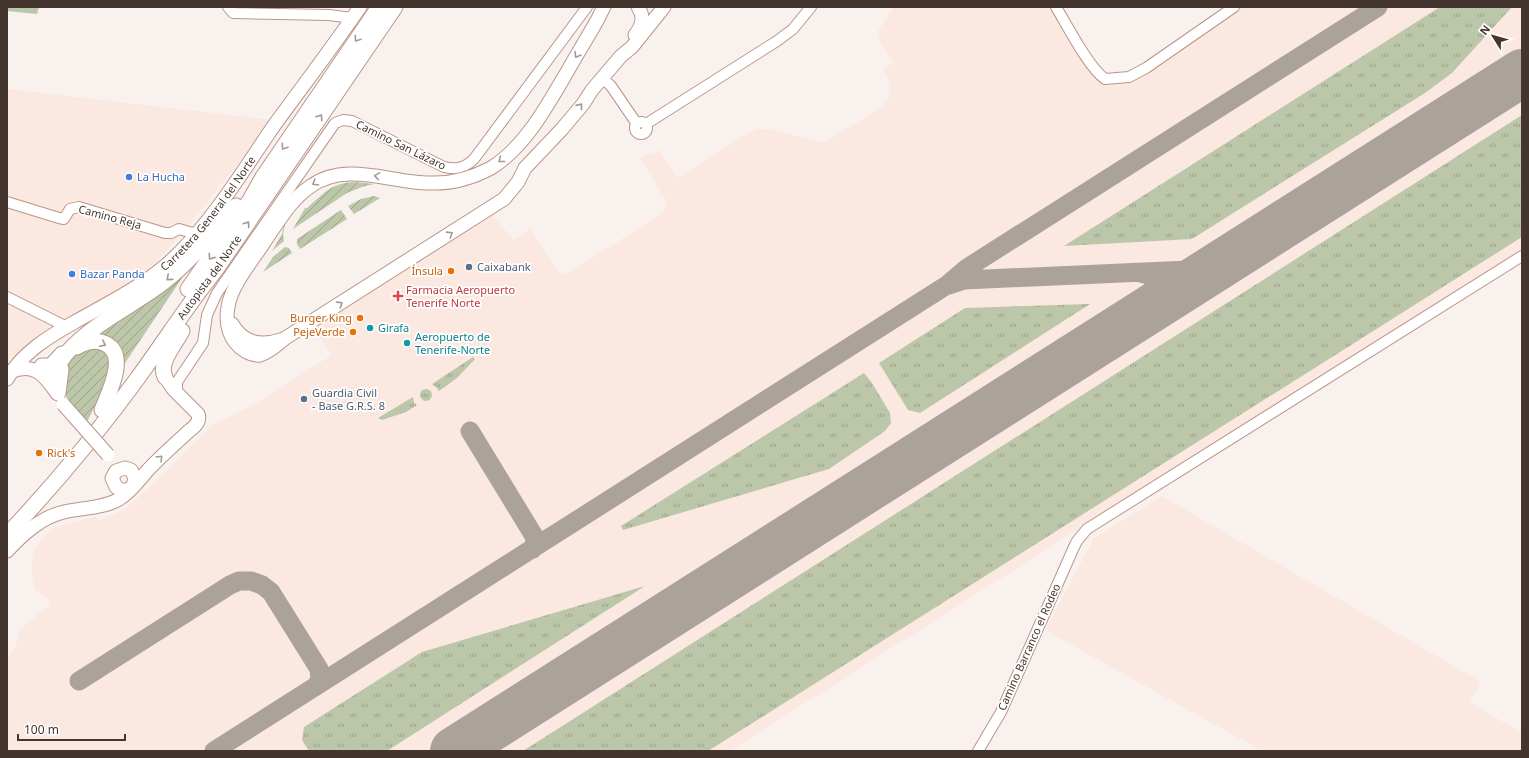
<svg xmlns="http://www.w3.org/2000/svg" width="1529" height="758" font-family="'Noto Sans',sans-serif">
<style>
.built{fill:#fbe8e0}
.grass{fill:url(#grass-tufts)}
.garden{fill:url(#garden-furrows)}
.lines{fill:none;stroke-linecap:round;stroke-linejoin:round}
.taxiway{stroke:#aca29c;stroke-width:19}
.runway{stroke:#aca29c;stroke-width:48}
.minor-casing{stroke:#b99687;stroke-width:12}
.major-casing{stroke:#b99687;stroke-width:15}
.highway-casing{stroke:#b99687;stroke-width:17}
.minor{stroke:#fff;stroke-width:10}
.major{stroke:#fff;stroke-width:13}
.highway{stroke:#fff;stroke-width:15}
.major-bridge-casing{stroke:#b99687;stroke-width:15;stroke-linecap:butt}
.major-bridge{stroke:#fff;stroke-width:13}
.oneway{stroke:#a29a97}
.shop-dot{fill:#3f7fe0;stroke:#fff;stroke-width:1.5}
.service-dot{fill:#5c6f8a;stroke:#fff;stroke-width:1.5}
.food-dot{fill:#e8710a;stroke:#fff;stroke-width:1.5}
.health-dot{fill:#e0444e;stroke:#fff;stroke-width:1.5}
.culture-dot{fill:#0f9aa8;stroke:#fff;stroke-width:1.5}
.labels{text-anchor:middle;stroke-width:3.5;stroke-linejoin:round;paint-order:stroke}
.street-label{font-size:11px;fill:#44362f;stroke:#fff}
.shop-label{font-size:11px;fill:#366cbe;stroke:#fff;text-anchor:start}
.service-label{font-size:11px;fill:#4e5e75;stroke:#fff;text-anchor:start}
.food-label{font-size:11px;fill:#c56008;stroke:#fff;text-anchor:end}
.health-label{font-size:11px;fill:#be3a42;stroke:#fff;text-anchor:start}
.culture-label{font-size:11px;fill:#0d838f;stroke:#fff;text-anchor:start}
</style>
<defs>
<pattern id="grass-tufts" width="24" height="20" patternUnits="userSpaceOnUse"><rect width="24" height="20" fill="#bcc7aa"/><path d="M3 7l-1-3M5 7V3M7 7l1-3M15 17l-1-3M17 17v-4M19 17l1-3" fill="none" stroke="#9aa28b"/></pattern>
<pattern id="garden-furrows" width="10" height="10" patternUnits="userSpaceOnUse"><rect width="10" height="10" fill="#bcc7aa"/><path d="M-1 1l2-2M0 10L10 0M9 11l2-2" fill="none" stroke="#9aa28b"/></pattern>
</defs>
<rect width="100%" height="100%" fill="#f9f1ee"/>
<path class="built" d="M894,7H1050L1096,80L1104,84L1132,81L1241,7H1522V250L1117,504L730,751H7V659L16,646L20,630L51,603L45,597L35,590L33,580L31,566L35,550L42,539L50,531L61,525L95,517L99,520L124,510L171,467L187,449L216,423L251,406L332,355L308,320L485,208L514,240L530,229L557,270L565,275L663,213L667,201L640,159L650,153L651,155L660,150L677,178L750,132L759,129H770L819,142H826L840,133L884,105L889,99L890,84L883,69L893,63L881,44L878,31Z
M7,89L273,120L181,235L152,266L38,340L7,363Z
M1162,496L1481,682L1469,702L1522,733V751H1262L1045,630L1094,538Z"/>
<path class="grass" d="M7,7H39L37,14L7,11Z
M1440,7H1512L1452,73L1425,93L1192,239L1064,246Z
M1522,115V237L708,751H523Z
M1090,304L920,413L908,410L879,363L965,308Z
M473,357L475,359L457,378L439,391L436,387L432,384Z
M864,373L872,383L890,413L891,423L885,431L829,469L623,530L621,526Z
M420 395a6 6 0 1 1 12 0a6 6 0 1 1-12 0Z
M413,397L414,403L417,405L406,412L382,420L378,418Z
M645,586L387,751H309L302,740L304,727L422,652Z"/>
<path class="garden" d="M355,182L374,184L362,187L347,193L293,229L305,208H307C325,193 330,183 355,182Z
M374,196L380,198L354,214L348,206L361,199Z
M341,210L347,219L300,249L297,244V239Z
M286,220L283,234L284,241L272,251L282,234L284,223Z
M285,247L289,248L292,253L263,272L273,257Z
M189,266L180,281L121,369L91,337Z
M92,347L104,350L110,359V376L86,424L69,403L63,389L66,365L80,349Z"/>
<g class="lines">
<path class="taxiway" d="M1502,85L1522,62
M1140,273C1151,274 1163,284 1159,297C1157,302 1153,306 1149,309
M949,285L964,280L1189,270C1211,264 1231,255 1251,245
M470,431L534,536L535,540L533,549
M79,681L230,585L239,581H251L262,585L271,592L319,669L320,680L315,687
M214,751L947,285L967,268L1378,7"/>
<path class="runway" d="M454,751L1522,73"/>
<g class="minor-casing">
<path id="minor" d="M228,7L233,13L329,15L352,18
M1056,7C1067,25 1089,68 1105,79L1129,77L1146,68L1234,7
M602,78L611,86L637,124
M635 128a6 6 0 1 1 12 0a6 6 0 1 1-12 0Z
M646,124L777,41L793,29L811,7
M7,202L59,218L64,219L70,209L79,207L165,233H171L179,229L196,234
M7,297L67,327
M177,392V382L203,343L207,315L217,293L335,123L343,120L352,121L444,167C456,170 465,168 474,159L587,7
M978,751L1001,712L1074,547L1077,541L1087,529L1522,256"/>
</g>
<g class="major-casing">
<g id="major">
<path d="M635,35C642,26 645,17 638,7"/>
<path d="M232,324C242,342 260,347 280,340"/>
<path d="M283,340C277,345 268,353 260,355C254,356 249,353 245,351C229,341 225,324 228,307C231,285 253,260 265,241C278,222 291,199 311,186C346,161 391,183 430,183C451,184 472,178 491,168C525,147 547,106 567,72C576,56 586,40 595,24C599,18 601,12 604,7"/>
<path d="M276,344L504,199L518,182L525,168L562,129L583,104L592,90L621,56L632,47L664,7"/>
<path d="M10,372C33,362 44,374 56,392"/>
<path id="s1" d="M7,379C22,353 48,337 73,323C108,303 146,285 175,257C213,220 243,171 273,127C302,87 332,48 360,7"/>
<path d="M131,488L123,491L116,487L112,478L116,471L125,468L131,470L135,478L133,486"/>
<path d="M7,551C22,535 41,517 64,512C81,508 105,508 119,499C130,493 139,480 147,471C160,457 175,444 189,431C194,427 201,422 198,414L174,390L165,377"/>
</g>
</g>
<g class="highway-casing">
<g id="highway">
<path d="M188,289L250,200L263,177L379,7"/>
<path d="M77,347C85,342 92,340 101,342C131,351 109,392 102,410"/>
<path d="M42,366H51L62,354"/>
<path d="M165,377C158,363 175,344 182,331"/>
<path d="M53,379C55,373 57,367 60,362C82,328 134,306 165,281C192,260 213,232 236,206"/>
<path d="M58,393L61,369"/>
<path id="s2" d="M7,535C54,485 97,434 137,379C164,342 189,303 217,268L395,7"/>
</g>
</g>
<use href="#minor" class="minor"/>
<use href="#major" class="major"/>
<use href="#highway" class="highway"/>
<g class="major-bridge-casing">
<path id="major-bridge" d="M63,404L108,455"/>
</g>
<use href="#major-bridge" class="major-bridge"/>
</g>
<defs><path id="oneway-chevron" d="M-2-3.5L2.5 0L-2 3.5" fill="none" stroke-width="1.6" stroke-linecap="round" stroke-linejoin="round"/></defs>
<g class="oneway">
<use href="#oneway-chevron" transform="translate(357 39) rotate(124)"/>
<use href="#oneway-chevron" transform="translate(577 55) rotate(121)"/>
<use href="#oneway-chevron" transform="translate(580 106) rotate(-51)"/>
<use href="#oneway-chevron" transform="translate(320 117) rotate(-56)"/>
<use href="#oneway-chevron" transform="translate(284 147) rotate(124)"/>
<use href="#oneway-chevron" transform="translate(501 160) rotate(142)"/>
<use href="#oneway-chevron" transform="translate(377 176) rotate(-171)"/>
<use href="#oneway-chevron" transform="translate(315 183) rotate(149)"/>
<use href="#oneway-chevron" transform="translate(247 224) rotate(-56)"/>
<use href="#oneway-chevron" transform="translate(450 234) rotate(-32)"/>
<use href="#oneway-chevron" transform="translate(211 257) rotate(125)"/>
<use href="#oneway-chevron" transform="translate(169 278) rotate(139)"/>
<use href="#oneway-chevron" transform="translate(340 304) rotate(-32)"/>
<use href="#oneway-chevron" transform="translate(103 344) rotate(27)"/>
<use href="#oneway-chevron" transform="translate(160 458) rotate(-45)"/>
</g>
<g class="shop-dot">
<circle cx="129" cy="177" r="4"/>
<circle cx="72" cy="274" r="4"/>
</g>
<g class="service-dot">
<circle cx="469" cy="267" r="4"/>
<circle cx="304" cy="399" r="4"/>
</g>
<g class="food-dot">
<circle cx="451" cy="271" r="4"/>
<circle cx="360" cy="318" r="4"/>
<circle cx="353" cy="332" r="4"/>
<circle cx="39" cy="453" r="4"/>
</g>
<path class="health-dot" d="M396 290h4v4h4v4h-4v4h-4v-4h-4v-4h4z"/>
<g class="culture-dot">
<circle cx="370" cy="328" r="4"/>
<circle cx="407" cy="343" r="4"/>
</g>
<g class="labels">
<g class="street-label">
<text transform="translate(401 145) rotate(26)" y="4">Camino San Lázaro</text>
<text dy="4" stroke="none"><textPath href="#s1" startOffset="264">Carretera General del Norte</textPath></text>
<text transform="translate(110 217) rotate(15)" y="4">Camino Reja</text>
<text dy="4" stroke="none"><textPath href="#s2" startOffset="328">Autopista del Norte</textPath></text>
<text transform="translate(1029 647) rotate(-66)" y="4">Camino Barranco el Rodeo</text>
</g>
<g class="shop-label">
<text x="137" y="181">La Hucha</text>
<text x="80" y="278">Bazar Panda</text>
</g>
<g class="service-label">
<text x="477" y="271">Caixabank</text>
<text x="312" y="397">Guardia Civil<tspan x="312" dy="13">- Base G.R.S. 8</tspan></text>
</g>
<g class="food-label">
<text x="443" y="275">Ínsula</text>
<text x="352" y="322">Burger King</text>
<text x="345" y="336">PejeVerde</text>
<text x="47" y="457" text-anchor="start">Rick's</text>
</g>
<g class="health-label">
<text x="406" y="294">Farmacia Aeropuerto<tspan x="406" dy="13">Tenerife Norte</tspan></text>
</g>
<g class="culture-label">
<text x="378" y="332">Girafa</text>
<text x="415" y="341">Aeropuerto de<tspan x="415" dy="13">Tenerife-Norte</tspan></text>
</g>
</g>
<rect width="1529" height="758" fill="none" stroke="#44362f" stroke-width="16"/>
<g transform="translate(1493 36) rotate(307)" stroke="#ffffff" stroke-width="3" paint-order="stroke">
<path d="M0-3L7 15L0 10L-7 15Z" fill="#44362f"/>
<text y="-6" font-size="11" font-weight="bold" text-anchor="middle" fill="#44362f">N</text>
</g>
<path d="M18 734v6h107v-6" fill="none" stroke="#44362f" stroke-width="2"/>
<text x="24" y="734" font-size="12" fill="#44362f" stroke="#ffffff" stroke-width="3" paint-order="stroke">100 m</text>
</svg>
